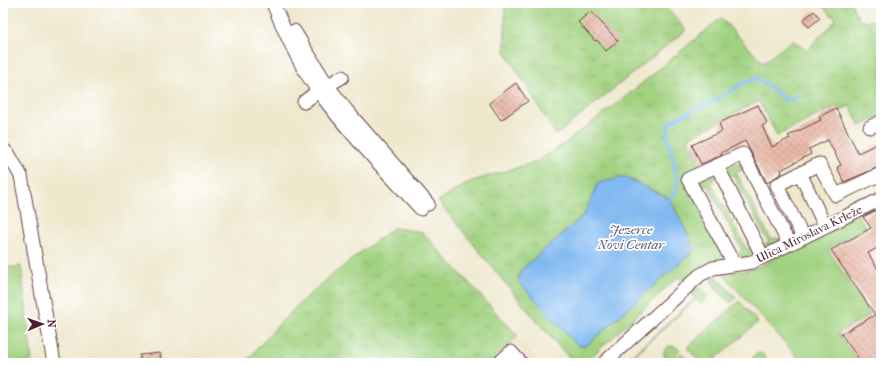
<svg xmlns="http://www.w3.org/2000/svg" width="884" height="366" font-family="'IM FELL French Canon',serif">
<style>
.built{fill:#ecd8ba}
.grass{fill:url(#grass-tufts);stroke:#767856;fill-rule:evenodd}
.park{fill:#a1d280;stroke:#767856}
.water{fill:#81b9f1;stroke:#666c8e}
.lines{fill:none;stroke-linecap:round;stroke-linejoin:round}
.stream{stroke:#81b9f1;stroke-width:3.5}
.building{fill:url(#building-cross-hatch)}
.minor-casing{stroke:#633d43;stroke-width:15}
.minor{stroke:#fff;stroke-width:13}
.labels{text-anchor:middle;stroke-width:3.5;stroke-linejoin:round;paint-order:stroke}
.street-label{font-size:12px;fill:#4a1f2b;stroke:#fff}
.water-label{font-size:13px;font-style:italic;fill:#5d5570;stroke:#fff}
</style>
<defs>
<pattern id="grass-tufts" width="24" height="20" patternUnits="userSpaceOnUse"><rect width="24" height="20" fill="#a1d280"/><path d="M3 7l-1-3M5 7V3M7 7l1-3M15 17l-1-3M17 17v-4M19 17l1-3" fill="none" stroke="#8cb46f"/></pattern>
<pattern id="building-cross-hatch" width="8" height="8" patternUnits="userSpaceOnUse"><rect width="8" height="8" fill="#e8b7a6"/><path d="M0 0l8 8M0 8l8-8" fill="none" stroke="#c89d8f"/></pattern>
</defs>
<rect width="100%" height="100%" fill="#fff"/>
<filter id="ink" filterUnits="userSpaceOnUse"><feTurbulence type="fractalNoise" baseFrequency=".025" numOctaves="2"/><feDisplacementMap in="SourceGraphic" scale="8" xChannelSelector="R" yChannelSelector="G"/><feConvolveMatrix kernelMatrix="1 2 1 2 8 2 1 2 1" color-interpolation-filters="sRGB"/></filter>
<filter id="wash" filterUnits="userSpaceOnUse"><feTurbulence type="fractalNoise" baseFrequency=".012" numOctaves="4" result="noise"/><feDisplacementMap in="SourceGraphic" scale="16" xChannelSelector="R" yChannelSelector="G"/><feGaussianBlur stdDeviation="0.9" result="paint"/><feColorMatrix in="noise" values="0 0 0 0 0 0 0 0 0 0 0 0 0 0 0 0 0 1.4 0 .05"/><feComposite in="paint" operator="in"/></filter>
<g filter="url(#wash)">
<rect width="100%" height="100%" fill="#eee8cd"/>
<path class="built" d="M517,337L541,363H489Z"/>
<path class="grass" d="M505,3H663L686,30L556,135L505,51Z
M820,3H851L860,21L881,20V117L860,126L850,106L840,111L836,106L777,136L759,101L688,138L702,170L686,175L723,257L721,260L704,264L683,282L678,277L589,359V363H574C526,311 483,255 438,201L472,181L536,162L561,146L629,94L721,18L763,63L793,40L806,51L836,20ZM625,177L670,199L521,270L584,215L589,206Z
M736,164H741L745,169L736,172L771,239L777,238L780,240L779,242L768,248L765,249L760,244L769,243L733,175L726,176L724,172L727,168Z
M711,175H716L717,177L711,183L747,250L751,246L754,253L752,255L736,258L737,255L742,250L707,184L702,187C697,180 705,178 711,175Z
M393,228L422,232L518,336L489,363H245C261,344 277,325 295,308C325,279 360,253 393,228Z
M713,275L716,276L736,298L731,303L716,289L712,282L711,276Z
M696,288L702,289C708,293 707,300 701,304L696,299L626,363H624L695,298L691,292Z
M739,301L758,322L711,363H701L687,348Z
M670,346L676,347L680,350L669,362C662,356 662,349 670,346Z
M681,353L687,359L682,363H671Z
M760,353L765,356L767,363H756L752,358L755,355Z"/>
<path class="park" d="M857,214L866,228L828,249L870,315L838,333L859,363H803L722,273L745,271L760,266Z
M21,266L32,361L3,363V268Z"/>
<path class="water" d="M625,177L670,199L695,249L586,346L577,345L518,281L521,270L584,215L598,183Z"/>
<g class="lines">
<path class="stream" d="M670,199L676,190L677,181L674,163L668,139V124L686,113L716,100L744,83L757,78L787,101L800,96"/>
</g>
<g id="blocks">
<path class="building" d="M591,11L618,41L606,51L597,40L595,41L578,22Z
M814,11L820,18L809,27L803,20Z
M516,83L528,101L501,120L489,103Z
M758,105L767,123L762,126L772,147L790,138L788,136L821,120L819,117L836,108L858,153L881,142V166L844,182L837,167L841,165L828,140L809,149L811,154L781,170L782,173L767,183L745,141L721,153L722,155L701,164L692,145L722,131L719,123Z
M881,208V246L868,253L881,274V363H862L841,334L875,315L831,250L871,228L863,217Z
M160,353L161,363H140V355Z"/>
</g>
</g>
<g filter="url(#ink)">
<use href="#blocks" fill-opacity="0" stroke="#633d43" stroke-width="1"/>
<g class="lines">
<g class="minor-casing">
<path id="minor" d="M273,3C285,33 299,65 319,92C349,133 386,171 421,209
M294,31L327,85L347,111L428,204
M304,102L318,91L342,77
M870,127L881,122
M3,149L9,155L21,176L54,363
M717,166L763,257
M800,173L825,226
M803,237L777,185L819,164L836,195L881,174
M734,264L688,179L743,154L789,244
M499,363L511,352L521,363
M604,363L700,275L713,268L752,262L763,257L881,199"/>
</g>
<use href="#minor" class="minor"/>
</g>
</g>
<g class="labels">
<g class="street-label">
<text transform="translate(809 234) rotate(-26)" y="4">Ulica Miroslava Krleže</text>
</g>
<g class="water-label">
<text x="631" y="234">Jezerce<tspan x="631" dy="15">Novi Centar</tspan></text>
</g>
</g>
<rect width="884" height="366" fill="none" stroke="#fff" stroke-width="16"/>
<g transform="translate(42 324) rotate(88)" stroke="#ffffff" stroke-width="3" paint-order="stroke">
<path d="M0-3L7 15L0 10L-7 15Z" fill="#4a1f2b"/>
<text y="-6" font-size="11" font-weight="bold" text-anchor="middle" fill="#4a1f2b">N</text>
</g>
</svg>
